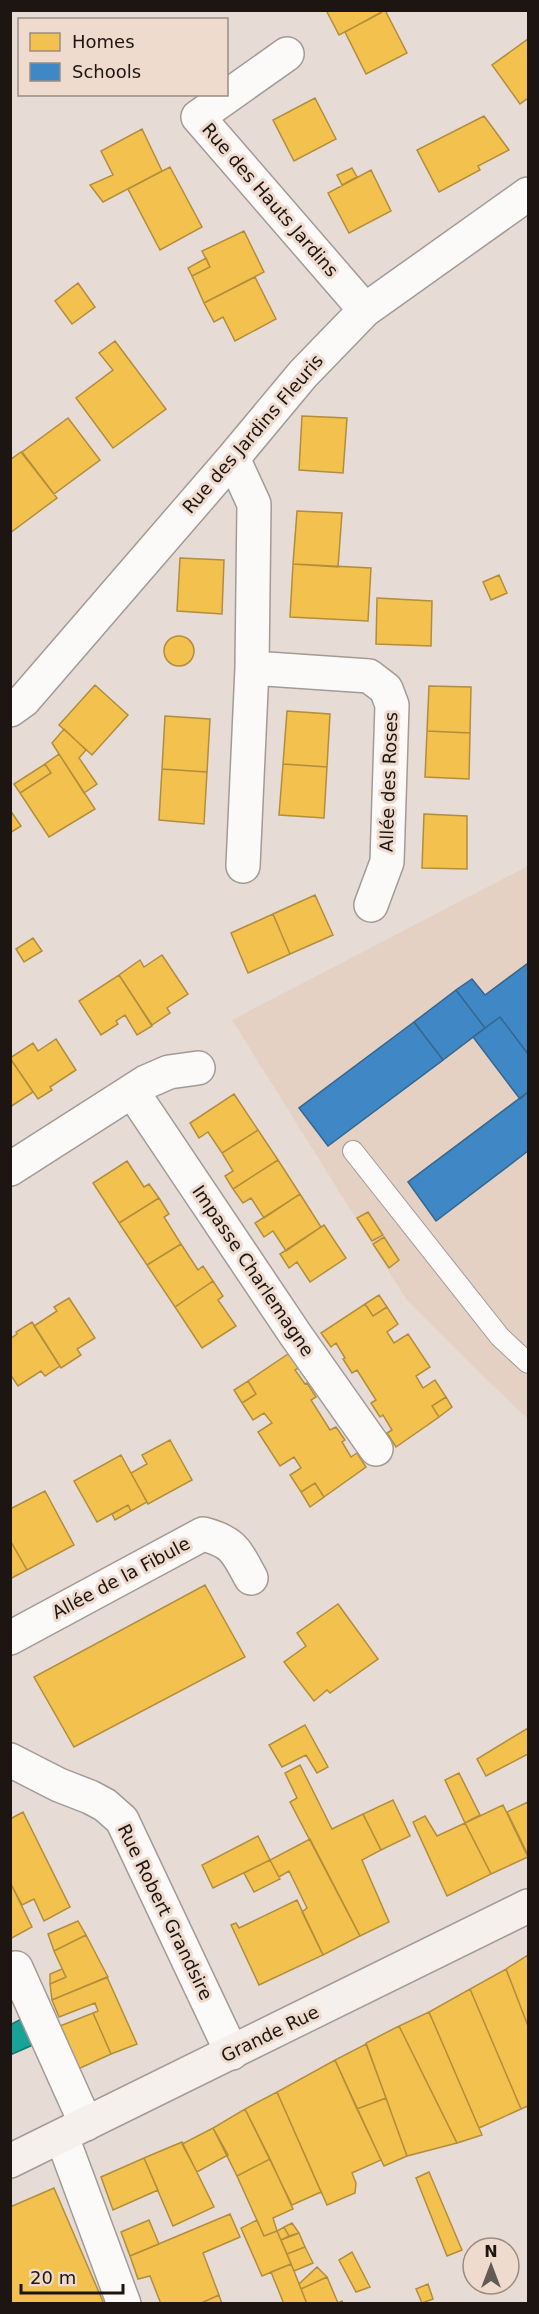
<svg xmlns="http://www.w3.org/2000/svg" width="539" height="2314" font-family="'DejaVu Sans',sans-serif">
<style>
.built{fill:#e4d1c4}
.homes{fill:#f2c14e;stroke:#b28d3c;stroke-width:1.5}
.schools{fill:#3f88c5;stroke:#34668f;stroke-width:1.5}
.public{fill:#17a398;stroke:#187870;stroke-width:1.5}
.lines{fill:none;stroke-linecap:round;stroke-linejoin:round}
.lane-casing{stroke:#a29a95;stroke-width:22}
.street-casing{stroke:#a29a95;stroke-width:36}
.secondary-casing{stroke:#a29a95;stroke-width:36}
.lane{stroke:#fbfaf9;stroke-width:20}
.street{stroke:#fbfaf9;stroke-width:33}
.secondary{stroke:#f5f0ec;stroke-width:33}
.labels{text-anchor:middle;stroke-width:6;stroke-linejoin:round;paint-order:stroke}
.street-label{font-size:18px;fill:#1c1511;stroke:#eedbce}
</style>
<rect width="100%" height="100%" fill="#e7dcd5"/>
<path class="built" d="M528,866V1419L488,1381L406,1299L232,1020Z"/>
<path class="homes" d="M326,10H380L381,13L339,35Z
M385,10L407,53L366,74L345,32Z
M528,39V98L520,104L492,65Z
M315,98L336,139L294,161L273,120Z
M484,116L509,150L478,166L480,170L439,192L417,150Z
M142,129L162,171L103,202L90,185L113,175L101,151Z
M170,167L202,227L160,250L128,189Z
M352,168L357,177L342,185L337,175Z
M371,170L391,211L349,233L328,193Z
M244,231L264,272L204,303L192,276L210,267L202,251Z
M206,258L210,267L192,276L188,268Z
M255,277L276,319L235,341L223,317L214,322L204,303Z
M78,283L95,307L72,324L55,301Z
M115,341L166,409L113,448L76,398L113,370L99,353Z
M302,416L347,418L343,473L299,470Z
M68,418L100,460L54,494L22,452Z
M21,452L57,498L10,533V460Z
M297,511L342,513L338,567L293,564Z
M180,558L224,560L222,614L177,611Z
M293,564L371,568L368,621L290,617Z
M499,575L507,593L491,600L483,582Z
M377,598L432,601L431,646L376,644Z
M164 651a15 15 0 1 1 30 0a15 15 0 1 1-30 0Z
M95,685L128,715L92,755L59,725Z
M429,686L471,687L470,733L427,731Z
M287,711L330,714L327,767L283,764Z
M165,716L210,719L207,772L162,769Z
M64,729L86,750L79,758L97,784L84,793L52,743Z
M427,731L470,733L469,779L425,777Z
M59,754L95,809L49,837L20,793L51,773L45,764Z
M45,764L51,773L20,793L14,784Z
M283,764L327,767L324,818L279,815Z
M162,769L207,772L204,824L159,820Z
M10,810L21,826L10,833Z
M424,814L467,816V869L422,868Z
M315,895L333,935L290,954L273,914Z
M273,914L290,954L248,973L231,933Z
M33,938L42,951L24,962L16,949Z
M162,955L188,994L167,1008L170,1013L152,1025L119,975L140,960L144,967Z
M119,975L152,1026L137,1035L125,1015L116,1021L118,1024L101,1035L79,1001Z
M56,1039L76,1070L50,1087L52,1090L38,1099L10,1058L33,1043L38,1051Z
M10,1058L33,1092L10,1107Z
M234,1094L258,1130L222,1153L208,1132L199,1138L190,1123Z
M258,1130L278,1160L233,1189L225,1176L233,1171L222,1153Z
M278,1160L300,1194L264,1218L251,1198L243,1203L233,1189Z
M127,1161L144,1187L149,1184L159,1198L119,1223L93,1183Z
M300,1194L321,1227L286,1251L273,1231L264,1237L255,1223Z
M159,1198L169,1214L164,1217L181,1244L147,1265L119,1223Z
M368,1212L383,1235L372,1241L357,1218Z
M324,1225L346,1258L310,1282L297,1262L289,1268L280,1254Z
M384,1237L399,1260L389,1268L373,1244Z
M181,1244L198,1270L203,1266L213,1281L175,1307L147,1265Z
M213,1281L223,1296L218,1300L236,1326L202,1348L175,1307Z
M379,1295L387,1307L373,1316L365,1304Z
M69,1298L95,1338L77,1349L81,1355L61,1368L34,1326L57,1311L54,1307Z
M365,1304L373,1316L387,1307L398,1324L387,1332L394,1343L408,1334L430,1367L416,1376L423,1388L435,1380L446,1397L432,1406L439,1417L396,1447L387,1433L392,1430L383,1415L380,1417L371,1403L376,1400L357,1370L352,1373L343,1359L345,1358L336,1343L331,1347L321,1333Z
M32,1322L60,1366L45,1376L41,1371L18,1386L10,1374V1339L17,1334L16,1332Z
M291,1352L300,1367L295,1370L305,1384L307,1383L316,1397L311,1400L330,1430L336,1427L345,1440L342,1442L351,1457L357,1453L366,1467L324,1497L315,1483L301,1492L290,1475L301,1468L294,1457L280,1466L258,1432L272,1423L264,1413L253,1420L242,1403L256,1394L248,1381Z
M248,1381L256,1394L242,1403L234,1390Z
M446,1397L452,1407L439,1417L432,1406Z
M170,1440L192,1480L148,1504L131,1473L147,1464L142,1455Z
M121,1455L147,1502L131,1511L128,1505L97,1522L74,1481Z
M315,1483L324,1497L310,1507L301,1492Z
M45,1491L74,1545L27,1570L10,1540V1509Z
M128,1505L131,1511L115,1520L112,1514Z
M10,1540L27,1570L10,1579Z
M205,1585L245,1657L74,1747L34,1677Z
M338,1604L378,1659L330,1693L327,1690L314,1701L284,1662L306,1646L297,1633Z
M305,1725L328,1767L317,1773L306,1755L282,1767L269,1745Z
M528,1728V1754L486,1776L477,1759Z
M300,1765L332,1829L363,1814L381,1850L362,1860L389,1922L360,1936L290,1802L297,1798L285,1773Z
M459,1773L480,1815L465,1823L445,1780Z
M393,1800L410,1836L381,1850L363,1814Z
M528,1802V1855L507,1812Z
M503,1805L528,1857L491,1874L465,1823Z
M23,1812L70,1907L44,1921L34,1899L22,1905L10,1882V1819Z
M425,1816L437,1836L465,1823L491,1874L447,1896L413,1822Z
M258,1836L270,1860L213,1888L202,1865Z
M310,1839L360,1936L323,1955L302,1912L307,1908L289,1871L279,1877L270,1860Z
M270,1860L280,1879L254,1892L244,1873Z
M10,1882L32,1927L10,1939Z
M297,1900L323,1955L259,1985L231,1925L236,1923L239,1928Z
M78,1921L86,1935L54,1951L48,1934Z
M86,1935L108,1977L52,2000L50,1984L66,1977L54,1951Z
M528,1955V2026L506,1969Z
M62,1969L66,1977L50,1984V1974Z
M506,1969L528,2026V2106L521,2109L470,1989Z
M107,1977L137,2044L111,2054L93,2013L98,2011L95,2003L59,2017L52,2000Z
M470,1989L521,2109L479,2128L429,2012Z
M429,2012L479,2128L482,2135L457,2143L399,2026Z
M93,2013L111,2054L76,2070L60,2026Z
M399,2026L457,2143L407,2156L366,2043Z
M366,2044L386,2098L357,2109L335,2060Z
M335,2060L381,2160L352,2173L356,2183L355,2193L327,2205L277,2092Z
M277,2092L321,2192L292,2205L245,2109Z
M386,2098L407,2156L384,2166L357,2109Z
M245,2109L270,2159L237,2176L213,2128Z
M213,2128L228,2155L197,2172L182,2144Z
M182,2142L214,2207L173,2226L144,2158Z
M144,2158L158,2190L113,2210L101,2177Z
M270,2159L293,2209L273,2218L277,2231L264,2236L237,2176Z
M429,2172L462,2250L447,2256L416,2178Z
M54,2188L104,2304H10V2207Z
M230,2214L240,2237L203,2253L219,2295L199,2304H161L150,2276L138,2279L130,2256Z
M149,2220L159,2244L130,2256L121,2232Z
M257,2220L264,2236L277,2231L291,2264L262,2276L241,2228Z
M292,2223L299,2233L289,2236L284,2227Z
M284,2227L289,2236L281,2240L277,2231Z
M299,2233L305,2247L287,2254L281,2240Z
M305,2247L313,2263L294,2271L287,2254Z
M352,2252L370,2287L356,2292L339,2260Z
M291,2264L294,2271L307,2304H284L271,2272Z
M317,2267L327,2277L301,2289L299,2284Z
M327,2277L338,2303L342,2301L343,2304H307L301,2289Z
M428,2284L433,2299L422,2303L416,2289Z
M219,2295L222,2304H199Z"/>
<path class="schools" d="M527,964L528,966V1054L500,1017L485,1028L456,990L472,979L485,995Z
M456,990L485,1028L443,1060L414,1022Z
M500,1017L528,1054V1092L520,1099L473,1037Z
M414,1022L443,1060L328,1146L299,1108Z
M528,1092V1151L436,1221L408,1182Z"/>
<path class="public" d="M23,2018L35,2044L10,2055V2025Z"/>
<g class="lines">
<g class="lane-casing">
<path id="lane" d="M353,1151L500,1337L528,1363"/>
</g>
<g class="street-casing">
<path id="street" d="M287,54L198,117L365,310
M233,458L254,504L252,668L243,866
M252,668L369,676L386,689L392,705L387,862L371,905
M10,710L24,700L233,458L303,374L365,310L528,194
M132,1091L295,1334L376,1449
M10,1169L146,1082L169,1072L198,1068
M10,1638L203,1534C234,1542 236,1551 251,1578
M10,1760L59,1785L90,1797L105,1805L122,1820L232,2053
M10,1971L16,1968L86,2124
M62,2137L124,2304"/>
</g>
<g class="secondary-casing">
<path id="secondary" d="M10,2161L528,1906"/>
</g>
<use href="#lane" class="lane"/>
<use href="#street" class="street"/>
<use href="#secondary" class="secondary"/>
</g>
<g class="labels">
<g class="street-label">
<text transform="translate(270 200) rotate(49)" y="6">Rue des Hauts Jardins</text>
<text transform="translate(253 434) rotate(-49)" y="6">Rue des Jardins Fleuris</text>
<text transform="translate(389 782) rotate(-88)" y="6">Allée des Roses</text>
<text transform="translate(253 1271) rotate(56)" y="6">Impasse Charlemagne</text>
<text transform="translate(121 1578) rotate(-28)" y="6">Allée de la Fibule</text>
<text transform="translate(165 1912) rotate(64)" y="6">Rue Robert Grandsire</text>
<text transform="translate(270 2034) rotate(-26)" y="6">Grande Rue</text>
</g>
</g>
<rect width="539" height="2314" fill="none" stroke="#1c1511" stroke-width="24"/>
<rect x="18" y="18" width="210" height="78" fill="#eedbce" stroke="#9a8c82" stroke-width="1.5"/>
<rect x="30" y="33" width="30" height="18" fill="#f2c14e" stroke="#9a8c82" stroke-width="1.5"/>
<text x="72" y="48" font-size="18" fill="#1c1511">Homes</text>
<rect x="30" y="63" width="30" height="18" fill="#3f88c5" stroke="#9a8c82" stroke-width="1.5"/>
<text x="72" y="78" font-size="18" fill="#1c1511">Schools</text>
<g transform="translate(491 2266)"><circle r="28" fill="#eedbce" stroke="#9a8c82" stroke-width="1.5"/>
<path d="M0-4.5L10 22L0 15L-10 22Z" fill="#635b56"/>
<text y="-9" font-size="16" font-weight="bold" text-anchor="middle" fill="#1c1511">N</text>
</g>
<path d="M21 2284v9h102v-9" fill="none" stroke="#1c1511" stroke-width="3"/>
<text x="30" y="2284" font-size="18" fill="#1c1511" stroke="#eedbce" stroke-width="4.5" paint-order="stroke">20 m</text>
</svg>
